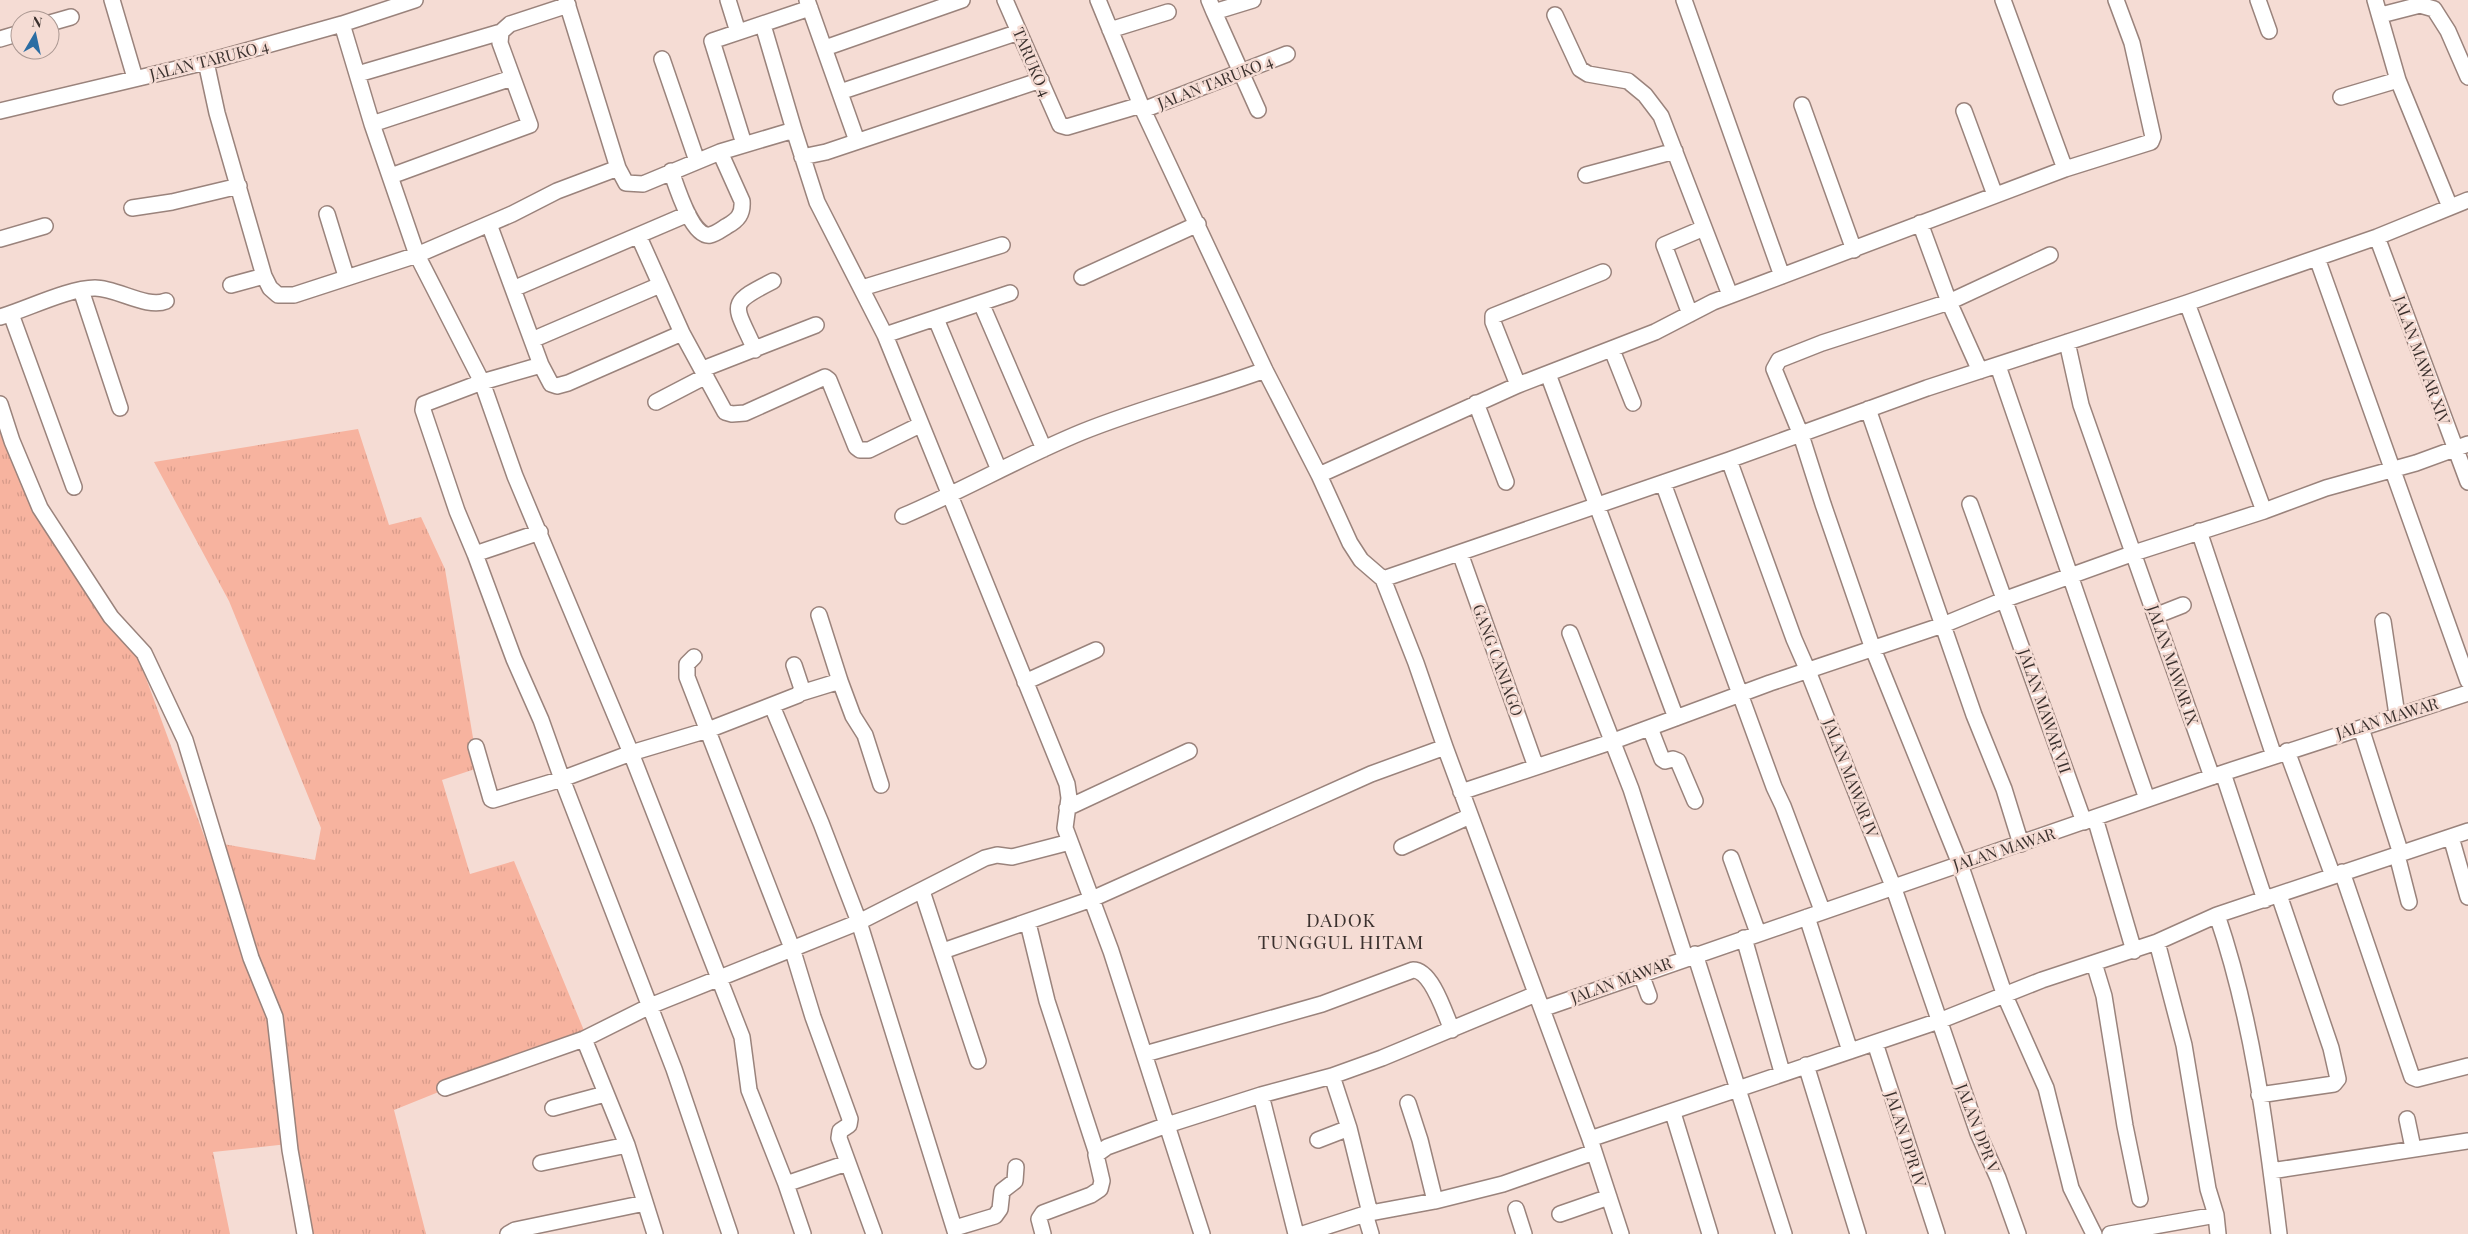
<svg xmlns="http://www.w3.org/2000/svg" width="2468" height="1234" font-family="'Playfair Display',serif">
<style>
.grass{fill:url(#grass-tufts)}
.lines{fill:none;stroke-linecap:round;stroke-linejoin:round}
.minor-casing{stroke:#9a837c;stroke-width:18}
.minor{stroke:#fff;stroke-width:15}
.labels{text-anchor:middle;stroke-width:5;stroke-linejoin:round;paint-order:stroke}
.street-label{font-size:16px;fill:#3b312e;stroke:#f5dcd4}
.quarter-label{font-size:19px;letter-spacing:1px;fill:#3b312e;stroke:#f5dcd4}
</style>
<defs>
<pattern id="grass-tufts" width="24" height="20" patternUnits="userSpaceOnUse" patternTransform="scale(1.25)"><rect width="24" height="20" fill="#f7b39f"/><path d="M3 7l-1-3M5 7V3M7 7l1-3M15 17l-1-3M17 17v-4M19 17l1-3" fill="none" stroke="#d59a89"/></pattern>
</defs>
<rect width="100%" height="100%" fill="#f5dcd4"/>
<path class="grass" d="M0,412L37,509L133,643L206,841L315,860L321,828L229,601L154,462L358,429L389,525L421,517L445,569L478,768L442,780L470,874L514,861L585,1033L394,1110L426,1234H305L288,1144L213,1152L230,1234H0Z"/>
<g class="lines">
<g class="minor-casing">
<path id="minor" d="M112,0L135,78
M566,0L618,168L626,183L643,184L720,152L794,130L817,202L885,335L1067,784L1069,798L1065,828L1111,951L1202,1234
M728,0L738,32
M807,0L857,141
M1005,0L1060,125L1067,127L1141,105
M1098,0L1143,110L1265,370L1319,475L1350,543L1361,560L1383,579L1416,663L1445,747L1590,1139L1621,1234
M1209,0L1214,12L1253,0
M1684,0L1782,276
M2003,0L2065,169
M2258,0L2269,31
M2375,0L2398,80L2450,207
M1214,12L1258,110
M1555,15L1580,69L1588,74L1628,81L1645,95L1661,116L1730,295
M2381,15L2420,5L2434,9L2448,31L2468,77
M50,23L71,17
M342,24L372,124L417,255L482,382L515,476L631,753L708,730L798,695L802,689L794,665
M763,25L794,130
M1110,30L1168,12
M0,39L20,33
M825,48L962,0
M662,59L697,161
M206,62L217,113L264,276L270,288L278,295H294L417,255L512,214L557,191L618,168
M358,74L501,32
M840,92L1019,32
M2341,97L2398,80
M1802,105L1854,250
M1143,110L1287,54
M0,111L206,62L342,24L415,0
M1964,111L1995,195
M372,124L512,78
M744,144L712,41L810,8
M802,157L826,152L1041,80
M671,171C676,185 692,238 710,235C716,234 722,229 727,226C738,220 743,214 742,201L720,152
M1586,175L1675,151
M391,176L530,125L500,43L501,32L510,24L568,5
M132,208L172,202L239,186
M327,214L346,276
M1920,223L1949,302L1980,371
M489,224L541,365L551,384L557,386L568,383L682,333
M639,237L682,333L725,412L732,414L745,413L825,377L829,380L856,447L860,450H869L920,425
M2377,237L2468,482
M0,239L45,226
M2050,255L1949,302L1822,343L1779,360L1774,369L1801,435L1823,504L1873,649L1960,864L2005,996L2046,1088L2071,1188L2094,1234
M2317,258L2468,681
M1082,277L1198,224
M231,285L264,276
M862,288L1002,245
M513,289L688,214
M81,290L120,408
M981,303L1044,449
M2187,303L2264,511
M11,314L74,487
M1690,314L1664,245L1704,228
M0,317C27,309 69,288 95,288C117,288 147,309 166,301
M936,319L999,470
M885,335L1010,293
M532,340L660,285
M2067,342L2081,405L2212,777
M755,350C735,304 725,305 773,281
M1612,350L1633,403
M1998,366L2147,799
M703,369L816,325
M1548,374L1676,718
M1518,385L1493,322V316L1603,272
M656,402L706,376
M1476,403L1506,482
M0,404L12,441L40,508L111,617L144,653L185,740L251,958L275,1017L290,1150L305,1234
M1868,409L1974,715L2004,789L2021,844
M1729,460L1794,639L1808,671L1893,886L1978,1133L1998,1178L2018,1234
M1319,475L1518,385L1655,332L1713,302L2065,169L2151,142L2153,137L2132,43L2116,0
M1663,483L1774,787L1783,806L1822,910
M1970,504L2084,822
M903,516C964,490 1021,457 1082,432C1141,408 1205,392 1265,370
M2199,531L2274,756
M540,532L475,554L514,659L541,720L562,779L674,1069L730,1234
M1460,553L1536,767
M475,554L457,511L423,410L424,404L482,382L541,365
M1383,579L1729,460L1927,388L2187,303L2377,237L2468,200
M819,615L840,681L853,716L865,735L881,785
M2155,616L2183,605
M2383,621L2397,715
M1570,633L1631,789L1685,957
M694,657L687,664V677L792,948L813,1017L850,1119L849,1125L840,1131L839,1138L874,1234
M1025,682L1096,650
M801,693L840,681
M772,706L821,823L859,922L956,1234
M1650,728L1662,759L1665,761L1673,759L1678,761L1695,801
M2361,728L2401,854
M476,747L491,799L493,800L562,779L631,753L742,1037L749,1090L786,1184L803,1234
M2287,751L2333,876
M2223,773L2265,900
M1461,792L1611,742L1770,683L1943,625L2006,599L2134,553L2264,511L2326,488L2416,463L2468,444
M1067,808L1189,751
M2095,818L2134,951
M2451,837L2468,897
M1402,847L1470,816
M2397,855L2409,902
M1731,858L1758,933
M2342,872L2412,1077L2417,1079L2468,1066
M922,891L978,1061
M2217,915C2252,1018 2266,1126 2279,1234
M1807,917L1850,1051
M1028,923L1047,1001L1097,1154
M1744,938L1782,1072
M2157,942L2184,1045L2208,1189L2216,1215L2218,1234
M943,951L1092,899L1371,774L1445,747
M1695,954L1784,1234
M2094,963L2104,996L2125,1126L2140,1199
M1641,974L1649,996
M1542,1009L2223,773L2468,693
M584,1039L627,1145L655,1234
M1875,1043L1937,1234
M1145,1054L1322,1004L1413,970C1432,970 1445,1014 1452,1030
M1806,1065L1858,1234
M1332,1076L1349,1128L1370,1213
M445,1088L584,1039L650,1006L859,922L985,858L997,855L1012,857L1070,842
M1261,1095L1296,1234
M2259,1095L2334,1084L2338,1079L2331,1048L2279,895
M1408,1103L1420,1140L1435,1201
M553,1108L605,1094
M1673,1113L1710,1234
M2407,1119L2413,1148
M1590,1139L1939,1021L2042,980L2157,942L2217,915L2468,831
M1318,1140L1349,1128
M541,1163L627,1145
M2271,1171L2468,1141
M786,1184L847,1163
M1516,1209L1524,1234
M1365,1214L1371,1234
M1560,1214L1609,1197
M955,1228L995,1216L1000,1209L1002,1191L1015,1181L1016,1167
M508,1234L515,1230L645,1203
M1043,1234L1039,1219L1043,1213L1091,1195L1100,1189L1102,1181L1096,1155L1107,1147L1167,1125L1261,1095L1332,1076L1382,1058L1536,994
M1303,1234L1365,1214L1435,1201L1503,1184L1594,1152
M2110,1234L2216,1215"/>
</g>
<use href="#minor" class="minor"/>
</g>
<g class="labels">
<g class="street-label">
<text transform="translate(209 60) rotate(-14)" y="6">JALAN TARUKO 4</text>
<text transform="translate(1032 62) rotate(67)" y="6">TARUKO 4</text>
<text transform="translate(1215 82) rotate(-21)" y="6">JALAN TARUKO 4</text>
<text transform="translate(2422 360) rotate(70)" y="6">JALAN MAWAR XIV</text>
<text transform="translate(1498 660) rotate(70)" y="6">GANG CANIAGO</text>
<text transform="translate(2173 665) rotate(71)" y="6">JALAN MAWAR IX</text>
<text transform="translate(2045 711) rotate(71)" y="6">JALAN MAWAR VII</text>
<text transform="translate(2387 718) rotate(-17)" y="6">JALAN MAWAR</text>
<text transform="translate(1851 778) rotate(69)" y="6">JALAN MAWAR IV</text>
<text transform="translate(2004 849) rotate(-18)" y="6">JALAN MAWAR</text>
<text transform="translate(1621 980) rotate(-20)" y="6">JALAN MAWAR</text>
<text transform="translate(1978 1128) rotate(69)" y="6">JALAN DPR V</text>
<text transform="translate(1906 1139) rotate(72)" y="6">JALAN DPR IV</text>
</g>
<g class="quarter-label">
<text x="1341" y="927">DADOK<tspan x="1341" dy="22">TUNGGUL HITAM</tspan></text>
</g>
</g>
<g transform="translate(35 35) rotate(9)"><circle r="24" fill="#f5dcd4" stroke="#ab9892"/>
<path d="M0-4L9 19L0 12L-9 19Z" fill="#2b6da3"/>
<text y="-8" font-size="14" font-weight="bold" text-anchor="middle" fill="#3b312e">N</text>
</g>
</svg>
